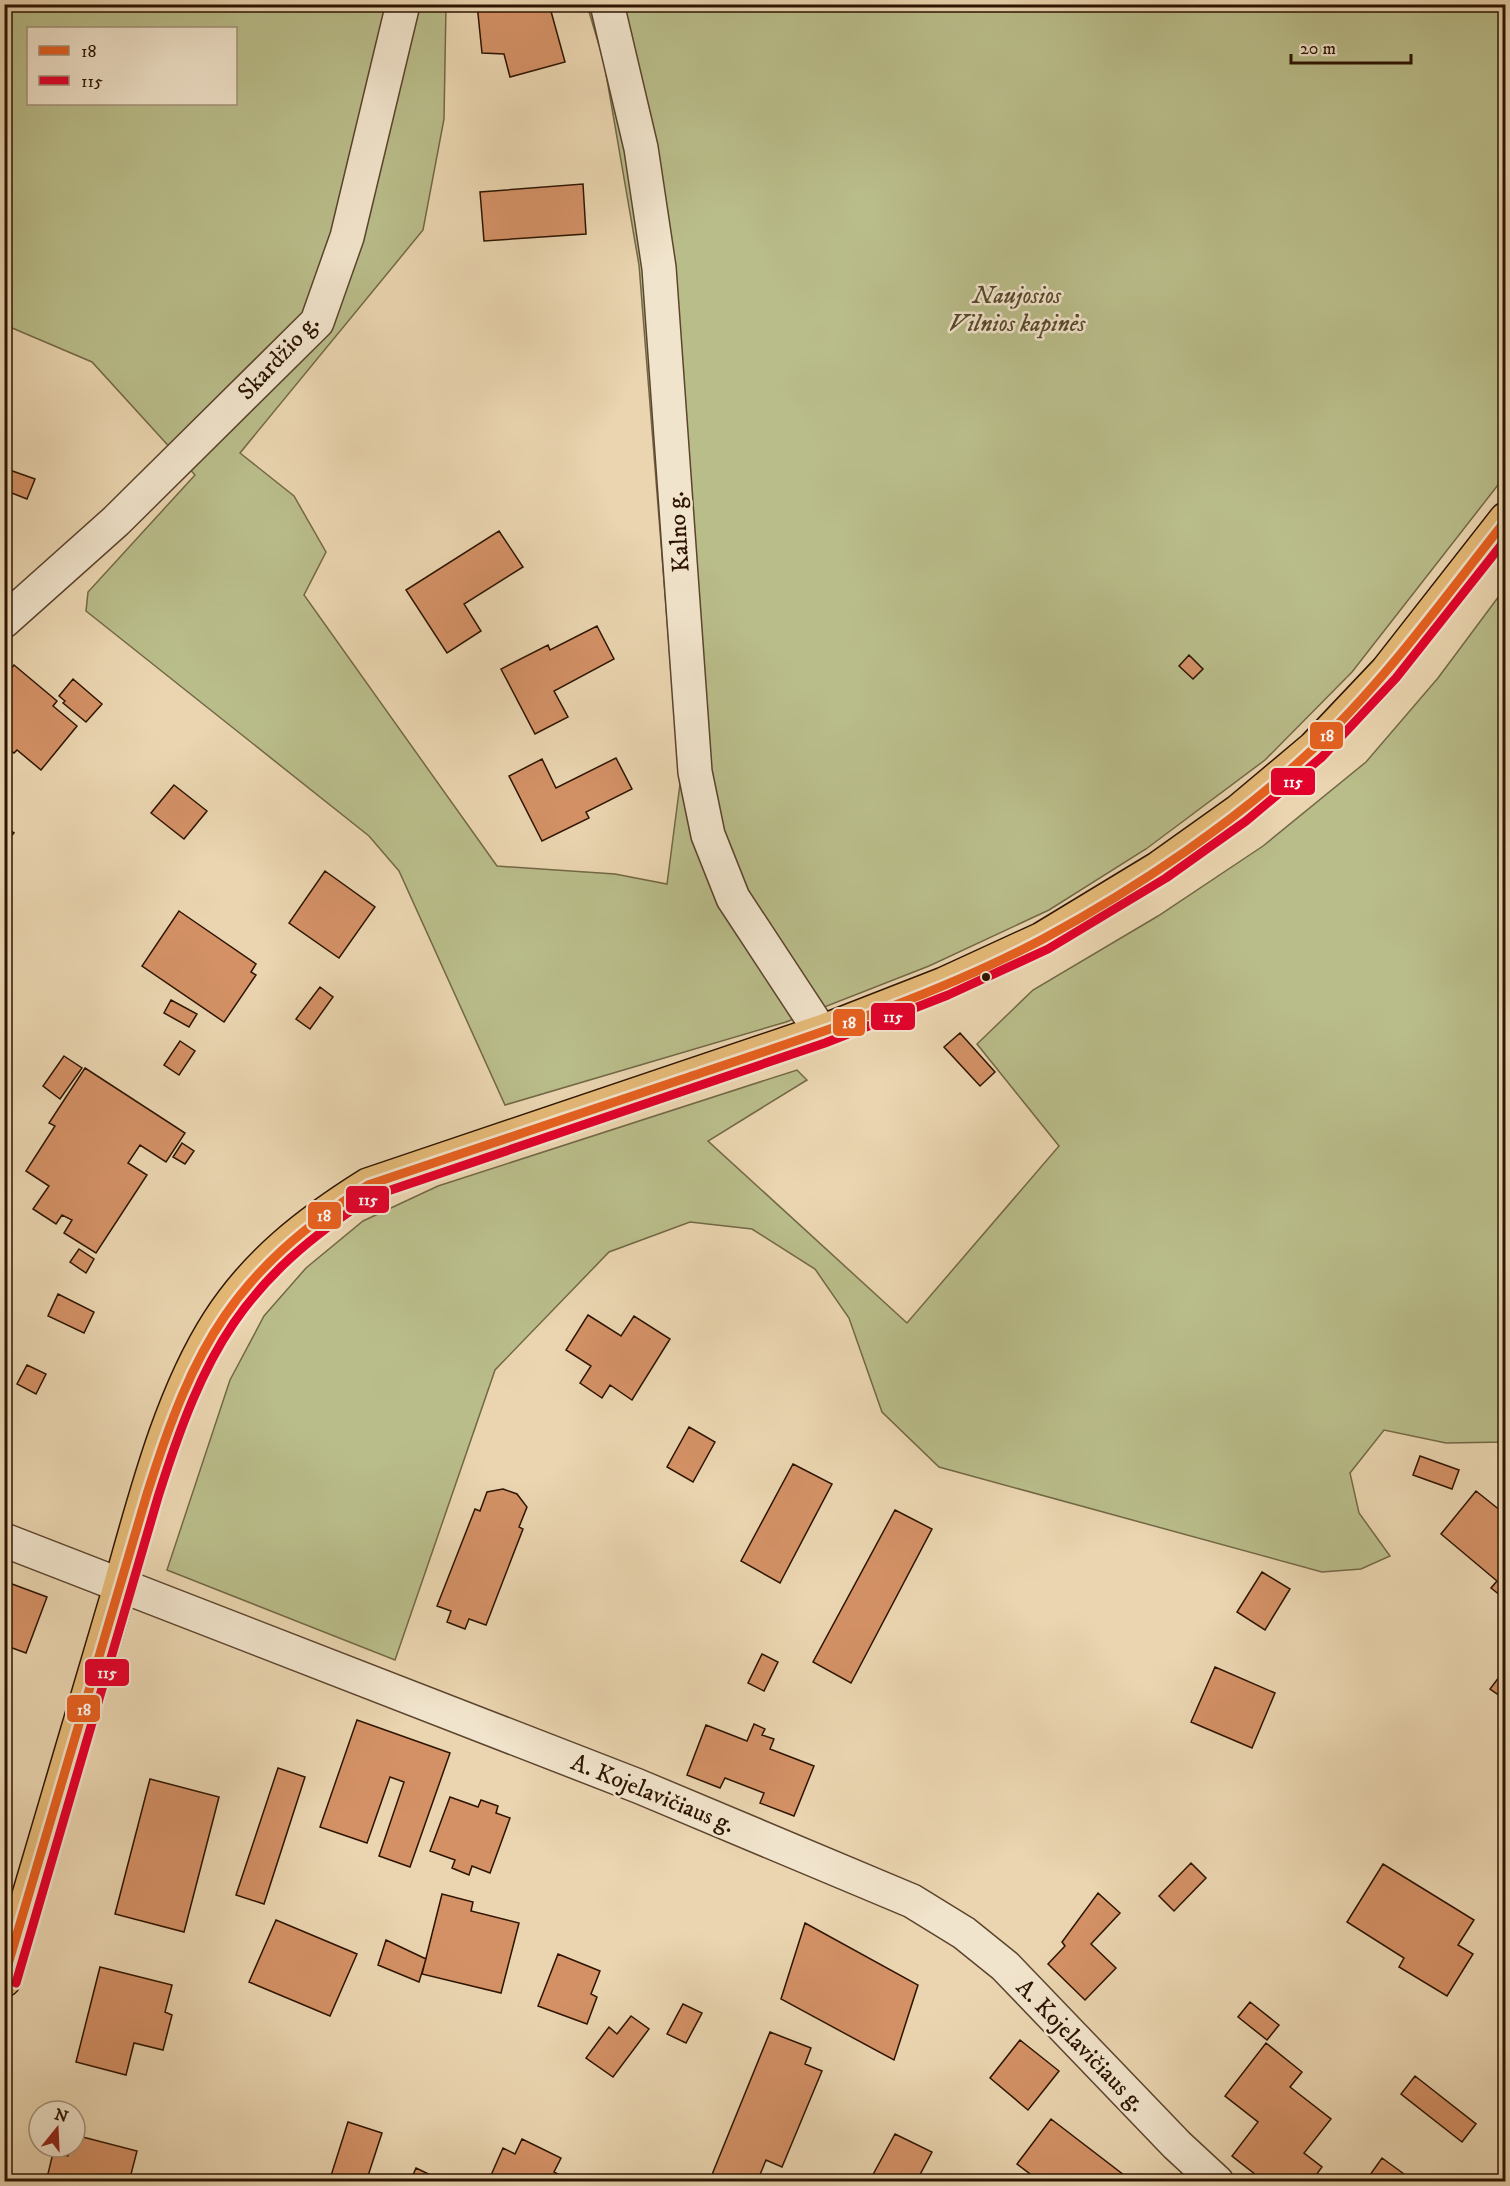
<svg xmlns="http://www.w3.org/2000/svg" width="1510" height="2186" font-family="'IM FELL DW Pica',serif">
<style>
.green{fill:#b9bd8a;stroke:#736846;stroke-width:1.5;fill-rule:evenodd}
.building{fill:#d49166;stroke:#2d1401;stroke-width:1.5}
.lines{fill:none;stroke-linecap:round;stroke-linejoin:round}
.minor-casing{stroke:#5c442d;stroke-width:36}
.major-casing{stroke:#2d1401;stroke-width:36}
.minor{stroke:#f1e4cc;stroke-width:33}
.major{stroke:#e5ba78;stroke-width:33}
.bus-1-casing{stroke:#f1e4cc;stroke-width:14}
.bus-2-casing{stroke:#f1e4cc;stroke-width:14}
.bus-1{stroke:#e86120;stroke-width:9}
.bus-2{stroke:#e4002b;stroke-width:9}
.bus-dot{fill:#2d1401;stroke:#f1e4cc;stroke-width:2}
.labels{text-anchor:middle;stroke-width:5;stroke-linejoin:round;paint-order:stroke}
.park-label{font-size:24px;font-style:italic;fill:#57472a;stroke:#f1e4cc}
.street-label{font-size:24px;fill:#2d1401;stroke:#f1e4cc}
.line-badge{stroke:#f1e4cc;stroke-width:2}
.badge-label{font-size:16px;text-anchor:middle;font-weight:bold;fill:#fff}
</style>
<rect width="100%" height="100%" fill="#ead5b0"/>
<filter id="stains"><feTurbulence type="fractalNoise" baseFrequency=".00333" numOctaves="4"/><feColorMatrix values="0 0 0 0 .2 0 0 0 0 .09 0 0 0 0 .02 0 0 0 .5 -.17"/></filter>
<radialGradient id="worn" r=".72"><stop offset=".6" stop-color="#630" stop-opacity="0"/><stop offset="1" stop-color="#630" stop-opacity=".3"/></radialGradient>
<path class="green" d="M4,5H446L444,119L423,230L240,453L294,496L326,552L304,595L497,866L615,874L667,884L680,784L639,265L604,62L587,5H1505V476L1352,672L1265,760L1146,849L1049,910L929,966L786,1022L505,1105L399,871L369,836L86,611L88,592L195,475L92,362L5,325ZM28,28H236V104H28Z
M1505,588V1442L1446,1443L1384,1430L1350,1473L1359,1513L1390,1556L1361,1569L1322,1572L939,1467L882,1412L849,1318L815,1269L752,1229L690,1222L609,1252L495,1370L395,1660L167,1570L230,1380L264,1316L306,1268L363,1221L438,1186L797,1070L807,1080L708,1141L907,1323L1059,1146L977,1044L1033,990L1158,916L1263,846L1366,762L1438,678Z"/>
<path class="building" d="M477,4H549L565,62L510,77L504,54L482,53Z
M583,184L586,234L484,241L480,192Z
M4,468L35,479L27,499L4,490Z
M499,531L523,567L464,604L481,631L447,653L406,590Z
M597,626L614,659L554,691L568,717L535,734L501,669L548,645L550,650Z
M1189,655L1203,669L1193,679L1179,666Z
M14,665L57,701L53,706L77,726L41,770L17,750L14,753L4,746V676Z
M73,679L102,704L86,722L63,703L65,701L59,696Z
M616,758L632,789L586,812L589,818L542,841L509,776L542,759L556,788Z
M174,785L207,811L184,839L151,813Z
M4,826L14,833L4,844Z
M325,871L375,907L339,958L289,923Z
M179,911L256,964L251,972L256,975L224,1022L142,966Z
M320,987L333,997L310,1029L296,1019Z
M171,1000L197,1014L189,1027L164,1013Z
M960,1033L995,1072L980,1086L944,1047Z
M180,1041L195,1051L179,1075L164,1065Z
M64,1056L82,1068L60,1099L43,1086Z
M85,1068L185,1133L166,1162L140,1145L128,1163L147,1175L96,1253L64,1233L72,1220L62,1215L56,1224L33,1209L49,1186L26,1171L55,1126L49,1123Z
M182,1143L194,1151L185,1164L173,1157Z
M79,1249L94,1259L86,1273L70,1262Z
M58,1294L94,1312L84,1333L48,1316Z
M588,1315L621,1336L634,1316L670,1339L632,1400L610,1385L602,1398L580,1383L591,1366L566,1350Z
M27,1365L46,1374L36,1394L17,1384Z
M689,1427L715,1442L693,1482L667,1467Z
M1420,1456L1459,1470L1452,1489L1413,1475Z
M793,1464L832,1484L780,1583L741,1561Z
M503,1489L517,1494L527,1507L519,1527L523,1529L486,1625L469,1619L465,1629L447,1622L451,1611L437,1606L475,1509L480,1511L487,1492Z
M1476,1491L1506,1515V1600L1491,1588L1497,1581L1441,1534Z
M895,1510L932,1529L851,1683L813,1662Z
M1262,1572L1290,1589L1265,1630L1237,1612Z
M4,1581L47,1597L26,1653L4,1645Z
M762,1654L778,1662L764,1691L748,1683Z
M1215,1667L1275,1693L1252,1748L1191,1722Z
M1506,1668V1700L1490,1689Z
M357,1720L450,1753L410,1867L379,1856L404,1782L390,1777L367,1843L320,1827Z
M754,1724L765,1729L762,1735L774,1739L770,1749L814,1766L794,1816L760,1803L764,1793L725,1778L720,1788L687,1775L706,1725L747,1741Z
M278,1768L305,1777L264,1904L236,1895Z
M150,1779L219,1797L184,1932L115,1914Z
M450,1797L478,1807L481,1800L498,1806L496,1813L510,1818L490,1873L472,1866L469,1875L452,1868L455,1860L430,1851Z
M1191,1863L1206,1878L1174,1911L1159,1896Z
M1383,1864L1474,1920L1458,1945L1473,1954L1447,1996L1399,1967L1404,1958L1347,1922Z
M1098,1893L1120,1913L1091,1944L1116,1968L1085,2000L1048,1964L1065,1946L1062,1942Z
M442,1894L473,1902L471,1911L519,1923L501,1993L422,1974Z
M276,1920L357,1954L330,2016L249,1982Z
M805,1923L918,1985L894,2060L781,1999Z
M386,1940L426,1959L419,1982L378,1965Z
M558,1954L600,1971L591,1994L597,1997L587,2024L538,2006Z
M100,1967L172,1985L165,2012L172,2015L163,2050L134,2043L126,2075L76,2062Z
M1250,2002L1279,2025L1267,2040L1238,2017Z
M683,2004L702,2013L686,2043L667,2034Z
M631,2016L649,2029L613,2077L586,2058L609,2027L617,2034Z
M770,2032L811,2048L805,2064L822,2071L782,2167L766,2160L757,2182H709Z
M1020,2040L1059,2071L1028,2110L990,2078Z
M1266,2043L1302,2072L1290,2087L1331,2119L1304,2153L1322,2167L1311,2182H1265L1232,2156L1258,2122L1225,2096Z
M1415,2076L1476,2124L1462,2142L1401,2094Z
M1051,2119L1133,2182H1030L1034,2177L1017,2164Z
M348,2122L382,2133L366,2182H329Z
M895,2134L932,2152L916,2182H869Z
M75,2135L137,2151L129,2182H46L53,2153L68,2156L71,2147H75Z
M522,2139L561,2158L554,2172L573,2182H488L503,2148L515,2154Z
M1382,2158L1415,2182H1365Z
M416,2168L445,2182H410Z"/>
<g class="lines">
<g class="minor-casing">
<path id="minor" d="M607,4L641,148L659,268L695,772L708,835L733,898L821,1032
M4,621L116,521L317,322L347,237L403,4
M4,1540L638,1786L912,1901L964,1933L1005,1966L1177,2145L1217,2182"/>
</g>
<g class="major-casing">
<path id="major" d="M4,1980C41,1853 79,1728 116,1601C142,1511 168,1400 219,1321C257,1262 309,1222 368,1185L821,1032L944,984L1042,939L1159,868L1239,811L1314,748L1387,671L1506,519"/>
</g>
<use href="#minor" class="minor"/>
<use href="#major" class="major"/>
<g class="bus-1-casing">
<path id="bus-1" d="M4,1978L147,1494C194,1344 234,1272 368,1185C473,1150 578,1114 683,1079C804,1038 930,999 1043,939C1137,888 1236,822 1314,748C1386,680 1444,598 1506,520"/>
</g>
<g class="bus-2-casing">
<path id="bus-2" d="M16,1983L158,1497C204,1351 242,1280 373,1196L825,1043L948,995L1048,949L1166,878L1246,821L1322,757L1396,678L1506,539"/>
</g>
<use href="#bus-1" class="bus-1"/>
<use href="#bus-2" class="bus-2"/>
</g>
<circle class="bus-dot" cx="986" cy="977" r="5"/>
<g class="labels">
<g class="park-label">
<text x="1017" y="303">Naujosios<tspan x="1017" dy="28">Vilnios kapinės</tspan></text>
</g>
<g class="street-label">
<text transform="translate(278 357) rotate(-47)" y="8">Skardžio g.</text>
<text transform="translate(678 532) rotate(-94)" y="8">Kalno g.</text>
<text transform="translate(653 1793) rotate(22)" y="8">A. Kojelavičiaus g.</text>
<text transform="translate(1081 2045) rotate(46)" y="8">A. Kojelavičiaus g.</text>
</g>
</g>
<g class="line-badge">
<rect x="1309" y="721" width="35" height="29" rx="6" fill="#e86120"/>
<rect x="1270" y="767" width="46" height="29" rx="6" fill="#e4002b"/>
<rect x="870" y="1002" width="46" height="29" rx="6" fill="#e4002b"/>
<rect x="832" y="1008" width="34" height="29" rx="6" fill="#e86120"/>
<rect x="345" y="1185" width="45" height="29" rx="6" fill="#e4002b"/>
<rect x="307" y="1201" width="35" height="29" rx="6" fill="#e86120"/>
<rect x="84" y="1658" width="46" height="29" rx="6" fill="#e4002b"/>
<rect x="66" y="1694" width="35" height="29" rx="6" fill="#e86120"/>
</g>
<g class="badge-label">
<text x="1327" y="741">18</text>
<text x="1293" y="787">115</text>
<text x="893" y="1022">115</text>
<text x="849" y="1028">18</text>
<text x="368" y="1205">115</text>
<text x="324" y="1221">18</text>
<text x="107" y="1678">115</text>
<text x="84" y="1715">18</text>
</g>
<rect width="1510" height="2186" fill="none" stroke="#ead5b0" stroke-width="24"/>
<rect x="6" y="6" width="1498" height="2174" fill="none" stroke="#2d1401" stroke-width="3"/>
<rect x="12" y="12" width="1486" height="2162" fill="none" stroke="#2d1401" stroke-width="1.5"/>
<rect x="27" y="27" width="210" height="78" fill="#f1e4cc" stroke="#a3917b" stroke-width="1.5"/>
<rect x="39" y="46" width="30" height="9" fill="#e86120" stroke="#a3917b" stroke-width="1.5"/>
<text x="81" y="57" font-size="18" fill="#2d1401">18</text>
<rect x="39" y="76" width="30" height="9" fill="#e4002b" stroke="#a3917b" stroke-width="1.5"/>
<text x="81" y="87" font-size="18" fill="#2d1401">115</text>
<g transform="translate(57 2129) rotate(18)"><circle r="28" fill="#f1e4cc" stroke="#a3917b" stroke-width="1.5"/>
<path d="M0-4.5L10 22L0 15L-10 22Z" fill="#8f2418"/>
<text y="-9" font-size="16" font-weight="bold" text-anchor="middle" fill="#2d1401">N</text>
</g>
<path d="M1291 54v9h120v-9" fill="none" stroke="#2d1401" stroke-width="3"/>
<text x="1300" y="54" font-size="18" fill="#2d1401" stroke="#f1e4cc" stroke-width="4.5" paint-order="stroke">20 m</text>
<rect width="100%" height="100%" filter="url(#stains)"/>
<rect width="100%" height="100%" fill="url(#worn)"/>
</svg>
